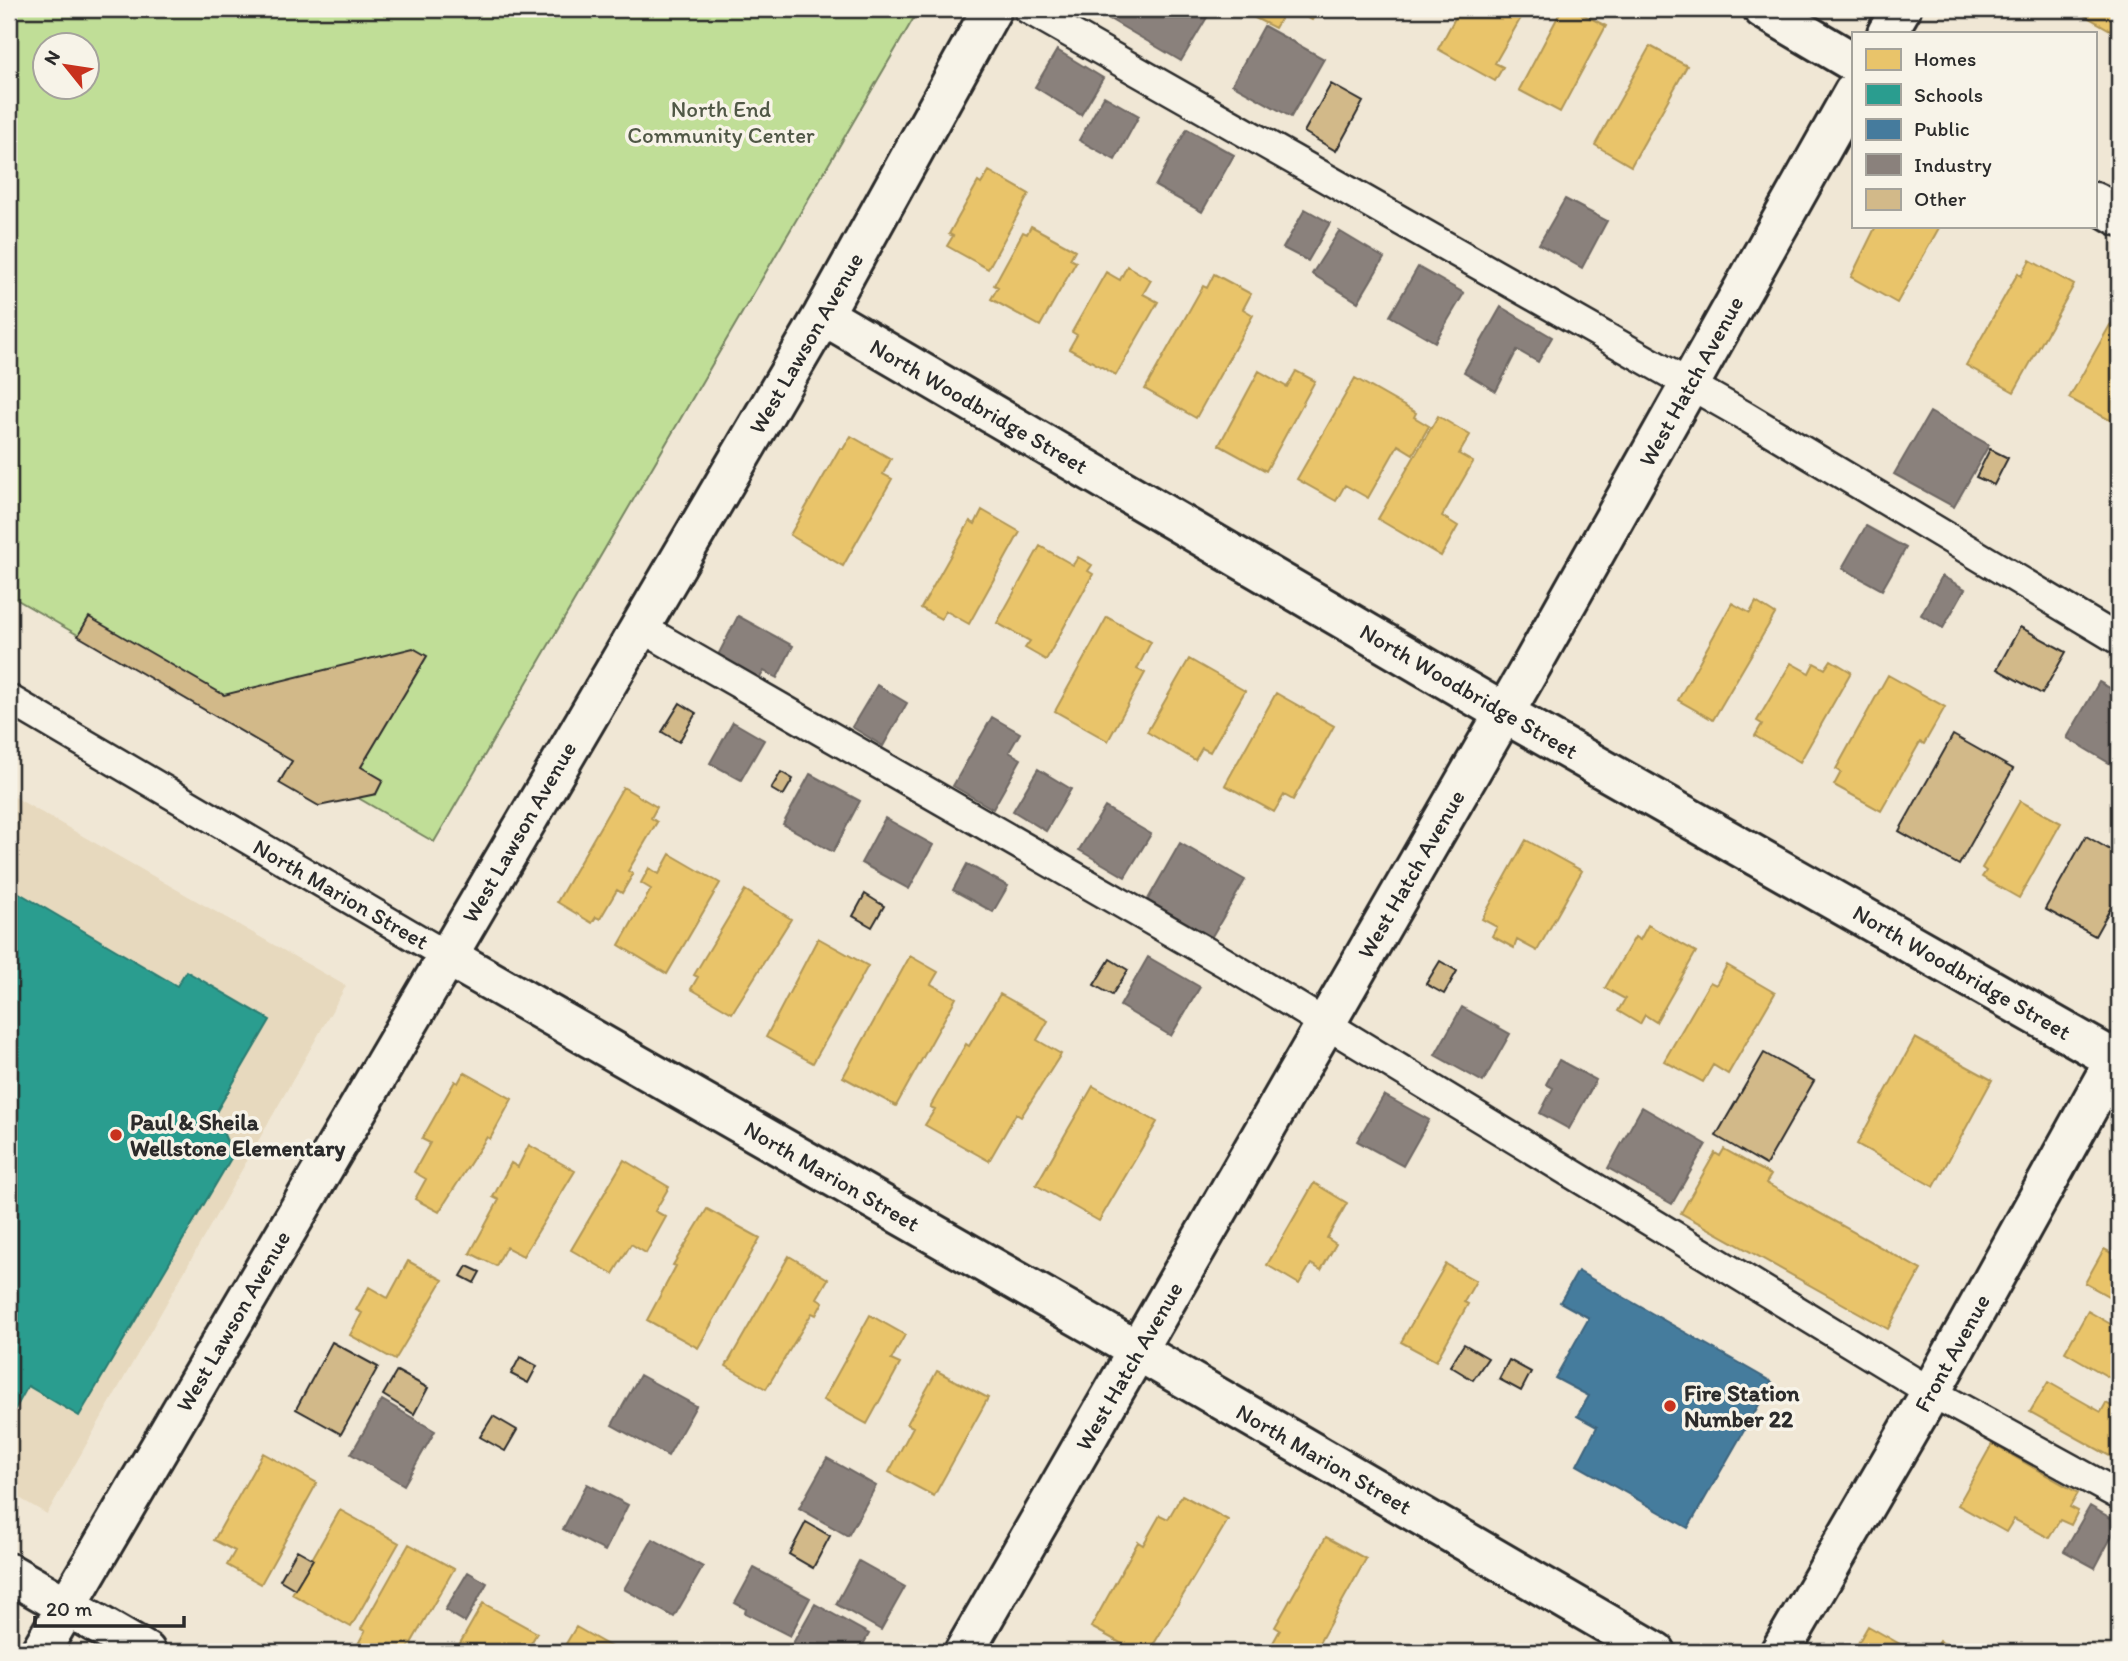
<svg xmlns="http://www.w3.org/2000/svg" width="2128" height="1661" font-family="Itim,sans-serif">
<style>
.built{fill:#e7d9be}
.green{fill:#c0de97;stroke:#768461;stroke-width:2;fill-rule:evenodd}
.homes{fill:#e9c46a;stroke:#b09657;stroke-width:2}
.schools{fill:#2a9d8f;stroke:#2a7b71;stroke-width:2}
.public{fill:#457b9d;stroke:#3d637b;stroke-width:2}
.industry{fill:#8a817c;stroke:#6e6764;stroke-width:2}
.building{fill:#d2b989;stroke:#2b2b2b;stroke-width:2}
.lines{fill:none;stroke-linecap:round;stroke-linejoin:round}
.service-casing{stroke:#2b2b2b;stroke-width:33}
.minor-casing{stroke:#2b2b2b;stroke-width:44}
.tertiary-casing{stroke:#2b2b2b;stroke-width:44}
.service{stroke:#f7f3e8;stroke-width:28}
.minor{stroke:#f7f3e8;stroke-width:38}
.tertiary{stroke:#f7f3e8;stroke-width:38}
.poi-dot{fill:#c8321e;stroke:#f7f3e8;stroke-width:2.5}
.labels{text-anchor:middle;stroke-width:7;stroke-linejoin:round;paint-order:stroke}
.park-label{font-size:23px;fill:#505846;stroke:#f7f3e8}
.street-label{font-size:23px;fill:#2b2b2b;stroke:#f7f3e8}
.poi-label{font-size:23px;font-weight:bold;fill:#2b2b2b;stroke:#f7f3e8;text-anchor:start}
</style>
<rect width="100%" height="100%" fill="#f0e7d5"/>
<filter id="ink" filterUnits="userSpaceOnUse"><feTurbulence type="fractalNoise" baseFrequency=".0143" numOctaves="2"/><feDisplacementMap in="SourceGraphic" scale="14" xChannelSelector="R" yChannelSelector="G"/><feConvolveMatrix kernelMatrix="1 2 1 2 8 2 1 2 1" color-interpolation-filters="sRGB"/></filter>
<g filter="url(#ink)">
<path class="built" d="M9,794L346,986L47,1514L9,1492Z"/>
<path class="green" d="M9,9H919L434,842L9,595ZM46,46H88V88H46Z"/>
<path class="homes" d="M1258,9H1286L1275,28L1253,17Z
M1291,9H1318L1312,20Z
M1460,9H1526L1495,63L1503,67L1495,81L1438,49Z
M1562,9H1573L1606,26L1560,112L1519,90Z
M2078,9H2119V35L2077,11Z
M1650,46L1687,66L1631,166L1595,145Z
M989,171L1029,194L988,269L947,246L953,236L949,234L978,182L981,184Z
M1031,226L1075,250L1070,259L1076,262L1040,326L991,299L998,287L994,285L1023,232L1027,234Z
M1876,226H1940L1897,303L1851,277Z
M2030,260L2074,285L2014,392L1966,365L2018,273L2021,276Z
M1127,266L1151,280L1143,294L1158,302L1116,375L1069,349L1077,335L1072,332L1106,272L1120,280Z
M1214,274L1251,294L1243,309L1253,315L1196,418L1145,389L1203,286L1207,288Z
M2119,316V425L2069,398L2110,325Z
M1259,371L1287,387L1296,371L1315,381L1266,471L1219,445Z
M1355,378L1416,413L1414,417L1429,426L1413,454L1398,445L1368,498L1345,485L1336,501L1297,479Z
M1438,416L1470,435L1459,454L1473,462L1442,516L1458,526L1441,556L1378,519Z
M851,436L891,459L883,474L892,479L843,566L790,535L840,448L843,449Z
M982,510L1020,532L969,624L946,611L941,619L921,608L970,521L975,524Z
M1040,546L1073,565L1078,557L1092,565L1088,571L1093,574L1046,660L1025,648L1030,641L997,623Z
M1756,602L1775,614L1713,720L1678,700L1732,603L1750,613Z
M1107,617L1151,642L1137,669L1145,673L1108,741L1055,711Z
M1189,659L1245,691L1210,752L1202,748L1195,760L1147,732Z
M1831,660L1851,672L1800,762L1755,736L1762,724L1757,721L1791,663L1809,673L1814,663L1825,669Z
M1888,675L1945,707L1924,744L1920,742L1881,811L1834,785L1841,772L1836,769Z
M1276,693L1334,726L1293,800L1284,795L1274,812L1225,785Z
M623,787L657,807L651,818L657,822L628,871L633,874L622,893L617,890L600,919L596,917L592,923L557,902Z
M2020,801L2061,823L2019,898L1982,877L1986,871L1982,868Z
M1526,840L1582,871L1537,951L1517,940L1514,948L1492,936L1497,927L1482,919Z
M670,854L720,883L667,974L619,945L651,889L641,883L649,868L659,874Z
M745,890L791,919L732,1013L691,989L698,977L694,975Z
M1648,925L1696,952L1656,1022L1645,1015L1640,1024L1618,1011L1625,999L1605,988L1635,937L1640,940Z
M818,938L868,966L813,1063L766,1037Z
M910,956L938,972L931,984L956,998L896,1106L843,1077Z
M1727,965L1775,993L1728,1074L1713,1065L1703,1082L1664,1061L1710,982L1716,985Z
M1000,994L1048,1021L1037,1040L1061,1054L1021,1117L1016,1114L989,1161L925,1125L935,1109L930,1107L966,1044L969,1046Z
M1915,1038L1992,1080L1934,1187L1857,1144Z
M464,1072L512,1099L490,1139L487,1137L439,1212L415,1199L426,1179L414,1172L430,1143L422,1139L455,1081L458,1083Z
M1093,1086L1157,1122L1099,1221L1036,1185Z
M529,1145L575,1171L523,1256L506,1247L496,1266L470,1253L499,1200L493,1197L511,1163L518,1167Z
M1724,1149L1771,1175L1766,1183L1921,1270L1888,1329L1681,1213L1715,1153L1720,1156Z
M624,1160L669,1187L655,1211L666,1217L646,1253L631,1244L613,1274L571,1250Z
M1314,1183L1347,1203L1327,1238L1336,1244L1321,1270L1311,1264L1299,1284L1267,1265Z
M707,1209L760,1238L698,1348L647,1320L676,1266L673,1265Z
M2104,1249L2119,1257V1302L2085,1283Z
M789,1256L828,1279L817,1298L823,1302L816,1315L812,1313L766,1389L726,1366Z
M408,1261L443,1280L395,1360L350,1335L362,1313L356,1310L369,1287L388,1298Z
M1446,1264L1476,1281L1464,1302L1468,1304L1436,1361L1401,1342Z
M2088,1311L2119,1329V1383L2065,1352Z
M870,1315L905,1335L891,1360L900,1364L867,1424L823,1400Z
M937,1371L988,1398L934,1496L889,1472L913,1427L907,1424Z
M2048,1382L2101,1412L2106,1403L2119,1410L2117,1460L2030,1412Z
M1992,1444L2078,1493L2070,1507L2078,1511L2071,1525L2060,1520L2049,1538L2014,1519L2006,1532L1958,1505Z
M263,1453L317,1483L261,1584L227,1565L235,1551L214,1540Z
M1182,1495L1228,1520L1149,1652H1137L1091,1627L1138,1542L1143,1545L1160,1515L1168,1519Z
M340,1510L399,1543L351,1627L292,1594Z
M1326,1537L1366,1559L1314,1652H1299L1291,1647L1288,1652H1277L1270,1648L1280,1630L1275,1627Z
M409,1544L454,1569L406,1652H373L358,1644L365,1631L361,1629Z
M483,1603L537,1633L526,1652H455Z
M1868,1626L1914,1652H1853Z
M576,1627L620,1652H561Z
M1939,1641L1960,1652H1932Z"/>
<path class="schools" d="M9,887L177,986L186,971L270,1020L215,1114L233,1155L79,1416L28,1386L13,1413L9,1410Z"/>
<path class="public" d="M1578,1271L1772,1382L1688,1528L1577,1465L1597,1427L1577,1416L1589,1396L1555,1378L1589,1318L1560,1302Z"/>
<path class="industry" d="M1104,9H1212L1181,61L1101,14Z
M1264,26L1324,59L1291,117L1232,84Z
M1057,50L1103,78L1081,115L1035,87Z
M1104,96L1139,116L1115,160L1079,140Z
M1187,129L1234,155L1202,212L1155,186Z
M1565,199L1607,221L1582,268L1539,244Z
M1305,209L1330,223L1308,261L1283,248Z
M1339,231L1384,258L1358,302L1312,274Z
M1418,267L1464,293L1435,342L1390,316Z
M1501,307L1552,337L1538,362L1517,350L1496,391L1464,372Z
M1930,412L1989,445L1954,507L1894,474Z
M1866,526L1906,548L1882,590L1842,568Z
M1942,576L1965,589L1943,628L1921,615Z
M738,616L793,646L777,678L764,671L758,681L716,659Z
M2099,682L2119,693V750L2111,764L2067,738Z
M877,685L907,703L883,746L852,727Z
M992,717L1020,733L1009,752L1021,759L993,809L953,786Z
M733,722L764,740L741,780L710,763Z
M1038,769L1071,789L1046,831L1013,811Z
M810,774L860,801L833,852L783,824Z
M1105,807L1151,834L1125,877L1079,850Z
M885,818L933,845L909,889L861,863Z
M1180,843L1245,880L1211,938L1147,901Z
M967,864L1008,886L993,912L953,890Z
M1148,957L1200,987L1171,1036L1120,1006Z
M1462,1007L1510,1034L1483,1082L1435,1055Z
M1559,1060L1596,1080L1569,1129L1540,1113L1553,1088L1546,1084Z
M1384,1095L1429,1120L1403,1166L1357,1141Z
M1642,1107L1706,1144L1672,1204L1608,1168Z
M640,1375L696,1406L668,1456L612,1425Z
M382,1400L435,1431L404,1485L351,1454Z
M827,1458L876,1486L848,1536L799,1508Z
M587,1484L628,1505L605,1551L563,1529Z
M2090,1506L2119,1523L2095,1568L2064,1551Z
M653,1539L703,1567L674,1617L624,1589Z
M859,1561L905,1587L881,1630L836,1604Z
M754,1568L810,1598L790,1636L745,1613L746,1609L735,1603Z
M468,1572L487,1583L465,1622L445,1610Z
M815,1604L869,1634L859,1652H788Z"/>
<path class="building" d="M1331,84L1363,102L1336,151L1304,132Z
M1990,449L2008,458L1994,485L1976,477Z
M89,617L224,695L413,648L427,656L361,767L383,780L376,794L319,806L279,783L292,761L78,636Z
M2020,627L2066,652L2042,694L1997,669Z
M680,703L696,713L679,742L662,732Z
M1953,735L2013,769L1959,865L1899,831Z
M781,772L793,779L783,796L771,789Z
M2086,836L2119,855V893L2095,936L2045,909Z
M865,894L884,906L872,927L853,916Z
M1110,959L1128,970L1112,995L1094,985Z
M1440,961L1457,971L1444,994L1426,984Z
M1764,1053L1814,1081L1766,1165L1716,1136Z
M467,1266L480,1272L474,1283L461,1276Z
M332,1342L378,1367L341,1434L296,1409Z
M1464,1344L1488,1358L1473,1380L1450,1366Z
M520,1357L537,1366L528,1383L511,1374Z
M1509,1360L1531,1372L1521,1391L1499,1379Z
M397,1371L428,1388L414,1414L383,1395Z
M493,1416L517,1430L505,1451L480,1437Z
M806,1522L830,1536L813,1568L789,1554Z
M297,1550L313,1559L295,1589L280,1580Z"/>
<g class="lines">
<g class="service-casing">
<path id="service" d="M1028,9L1745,416L2119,640
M640,627L1224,962L1931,1392L2119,1495
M9,699L447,956"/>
</g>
<g class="minor-casing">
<path id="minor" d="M1763,9L1853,62
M1887,33L1901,9
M2095,202L2119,216
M823,315L1504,713L2119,1062
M447,956L1095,1326L1656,1652
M9,1573L146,1652
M40,1652L823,315L992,9
M964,1652L1532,665L1853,93"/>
</g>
<g class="tertiary-casing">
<path id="tertiary" d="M1780,1652L1931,1392L2119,1052"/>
</g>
<use href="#service" class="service"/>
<use href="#minor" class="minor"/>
<use href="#tertiary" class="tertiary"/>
</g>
</g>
<g class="poi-dot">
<circle cx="116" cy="1135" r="7"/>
<circle cx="1670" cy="1406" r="7"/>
</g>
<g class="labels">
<g class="park-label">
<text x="721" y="117">North End<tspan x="721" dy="26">Community Center</tspan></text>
</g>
<g class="street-label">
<text transform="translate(806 343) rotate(-60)" y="8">West Lawson Avenue</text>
<text transform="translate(1691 381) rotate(-61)" y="8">West Hatch Avenue</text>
<text transform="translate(979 406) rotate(30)" y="8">North Woodbridge Street</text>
<text transform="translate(1469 691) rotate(30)" y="8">North Woodbridge Street</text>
<text transform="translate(519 832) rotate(-60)" y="8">West Lawson Avenue</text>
<text transform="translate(1411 874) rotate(-60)" y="8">West Hatch Avenue</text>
<text transform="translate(341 894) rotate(30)" y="8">North Marion Street</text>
<text transform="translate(1962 972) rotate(30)" y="8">North Woodbridge Street</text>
<text transform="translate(832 1176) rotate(30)" y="8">North Marion Street</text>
<text transform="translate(233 1321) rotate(-60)" y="8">West Lawson Avenue</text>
<text transform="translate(1952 1353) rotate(-61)" y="8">Front Avenue</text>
<text transform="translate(1129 1366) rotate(-60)" y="8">West Hatch Avenue</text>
<text transform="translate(1324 1459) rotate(30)" y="8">North Marion Street</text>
</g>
<g class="poi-label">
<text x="130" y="1130">Paul &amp; Sheila<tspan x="130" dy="26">Wellstone Elementary</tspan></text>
<text x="1684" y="1401">Fire Station<tspan x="1684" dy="26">Number 22</tspan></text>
</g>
</g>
<rect width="2128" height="1661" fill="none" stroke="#f7f3e8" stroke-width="35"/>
<rect x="18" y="18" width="2093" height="1626" fill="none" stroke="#2b2b2b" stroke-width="2.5" filter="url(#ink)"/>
<rect x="1852" y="32" width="245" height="196" fill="#f7f3e8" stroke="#a5a39c" stroke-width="2"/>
<rect x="1866" y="49" width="35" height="21" fill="#e9c46a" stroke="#a5a39c" stroke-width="2"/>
<text x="1914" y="66" font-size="21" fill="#2b2b2b">Homes</text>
<rect x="1866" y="84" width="35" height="21" fill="#2a9d8f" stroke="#a5a39c" stroke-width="2"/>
<text x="1914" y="102" font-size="21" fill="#2b2b2b">Schools</text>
<rect x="1866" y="119" width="35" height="21" fill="#457b9d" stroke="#a5a39c" stroke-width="2"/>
<text x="1914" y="136" font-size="21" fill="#2b2b2b">Public</text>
<rect x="1866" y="154" width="35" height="21" fill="#8a817c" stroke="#a5a39c" stroke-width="2"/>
<text x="1914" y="172" font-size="21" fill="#2b2b2b">Industry</text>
<rect x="1866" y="189" width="35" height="21" fill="#d2b989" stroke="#a5a39c" stroke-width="2"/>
<text x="1914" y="206" font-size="21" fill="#2b2b2b">Other</text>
<g transform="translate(66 66) rotate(300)"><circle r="33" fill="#f7f3e8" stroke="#a5a39c" stroke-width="2"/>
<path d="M0-5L12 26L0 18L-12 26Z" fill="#c8321e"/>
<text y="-10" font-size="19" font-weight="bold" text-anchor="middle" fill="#2b2b2b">N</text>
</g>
<path d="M35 1616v10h149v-10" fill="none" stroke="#2b2b2b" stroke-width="3.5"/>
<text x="46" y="1616" font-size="21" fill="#2b2b2b" stroke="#f7f3e8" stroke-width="5" paint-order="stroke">20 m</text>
</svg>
